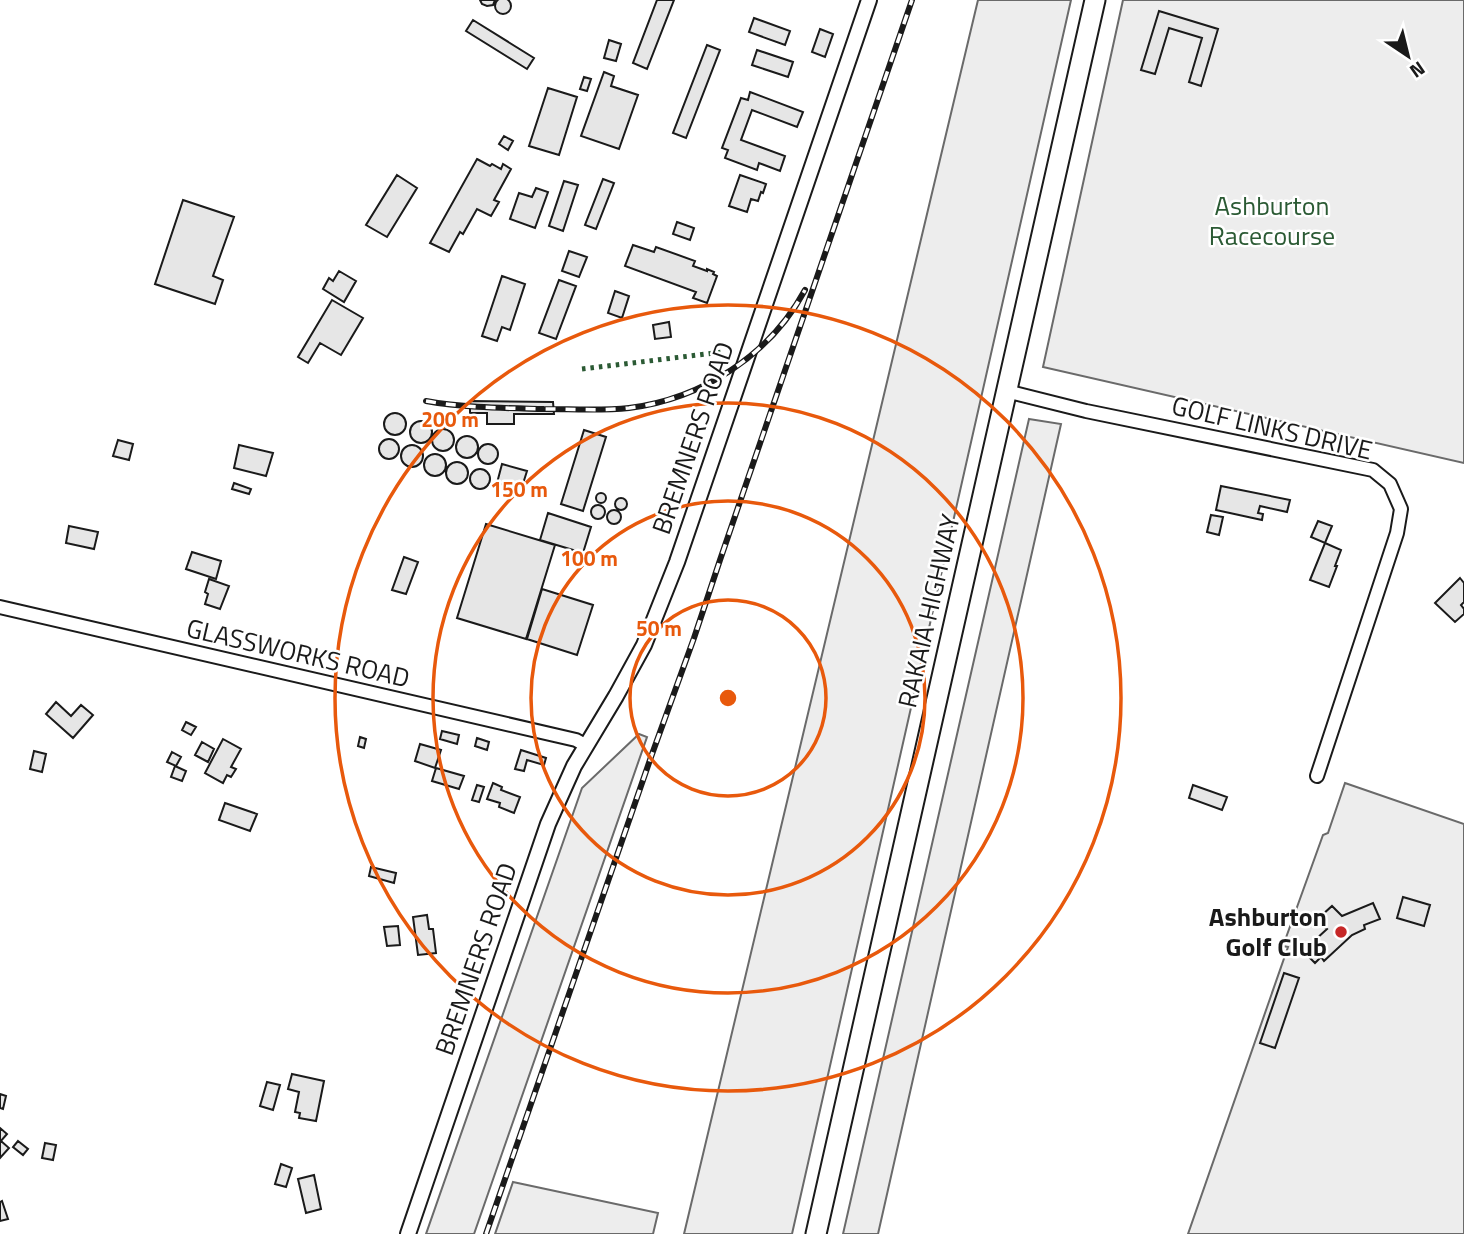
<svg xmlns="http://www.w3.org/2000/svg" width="1464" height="1234" font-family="'Titillium Web',sans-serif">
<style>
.built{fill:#ededed;stroke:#6a6a6a;stroke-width:2}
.building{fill:#e6e6e6;stroke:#1a1a1a;stroke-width:2}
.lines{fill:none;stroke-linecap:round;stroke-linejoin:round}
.minor-casing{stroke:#1a1a1a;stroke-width:16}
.tertiary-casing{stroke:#1a1a1a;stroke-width:18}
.trunk-casing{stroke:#1a1a1a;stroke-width:23}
.minor{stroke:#fff;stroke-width:12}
.tertiary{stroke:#fff;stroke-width:14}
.trunk{stroke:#fff;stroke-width:19}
.rail-casing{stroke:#1a1a1a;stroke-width:6}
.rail{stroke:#fff;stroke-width:3.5;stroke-dasharray:10;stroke-linecap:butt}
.hedge{stroke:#2b5a34;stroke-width:5;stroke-dasharray:3.5 5;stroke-linecap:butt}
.ring{fill:none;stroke:#e8590c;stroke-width:3.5}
.poi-dot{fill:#c62828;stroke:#fff;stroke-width:2.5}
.labels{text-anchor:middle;stroke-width:5;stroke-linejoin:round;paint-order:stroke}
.park-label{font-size:26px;fill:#2b5a34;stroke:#fff}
.street-label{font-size:26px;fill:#1a1a1a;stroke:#fff}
.poi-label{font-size:26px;font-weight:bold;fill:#1a1a1a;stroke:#fff;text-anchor:end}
.centre{fill:#e8590c;stroke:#fff;stroke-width:3.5}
.ring-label{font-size:21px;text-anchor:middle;font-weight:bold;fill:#e8590c;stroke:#fff;stroke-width:5;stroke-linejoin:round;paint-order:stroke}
</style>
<rect width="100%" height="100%" fill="#fff"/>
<path class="built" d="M978,0H1071L792,1234H684Z
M1123,0H1464V463L1043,367Z
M1029,419L1061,424L878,1234H843Z
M639,734L647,737L474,1234H426L582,788Z
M1345,783L1464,824V1234H1188L1288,947L1283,946L1323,835L1328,833Z
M513,1182L658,1213L653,1234H495Z"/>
<path class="building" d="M495 6a8 8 0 1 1 16 0a8 8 0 1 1-16 0Z
M480,0H495L493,5L487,6L482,4Z
M657,0H674L647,69L633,63Z
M1159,11L1218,29L1201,86L1189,82L1202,38L1169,28L1155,74L1141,70Z
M754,18L790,31L785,45L749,32Z
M473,20L534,58L527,69L466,31Z
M820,29L833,34L825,57L812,52Z
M609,40L621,44L616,61L604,58Z
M707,45L720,50L686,138L673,133Z
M757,50L793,62L788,77L752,65Z
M604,72L614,76L611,86L638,95L619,149L581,136Z
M584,77L591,79L587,91L580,89Z
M548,88L577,97L559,155L529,146Z
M750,92L803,112L797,127L752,110L741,140L785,156L780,171L759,163L757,170L725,158L728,150L722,148L741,98L748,100Z
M504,136L513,141L508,150L499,144Z
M477,159L490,166L492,164L501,169L503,164L511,169L494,200L499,202L491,216L477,209L463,234L460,232L449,252L430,243Z
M397,175L417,188L387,237L366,225Z
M740,175L766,184L763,193L761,192L758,201L751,199L747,212L729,206Z
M603,179L614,183L596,229L585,225Z
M564,181L578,185L563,231L549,226Z
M536,188L548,192L535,228L510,219L519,193L532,197Z
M183,200L234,217L213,276L223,280L215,304L155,284Z
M677,222L694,228L690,240L673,234Z
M633,245L654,252L656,247L695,261L693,266L707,271V269L714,272L713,274L717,276L707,303L693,298L696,292L625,266Z
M569,251L587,257L579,277L562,271Z
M339,271L356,281L344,302L323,289L329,278L333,281Z
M502,276L525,284L510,330L502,327L497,341L482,336Z
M559,280L576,286L556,339L539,333Z
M615,291L629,296L622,318L608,313Z
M332,300L363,318L341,355L320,343L308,363L298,357Z
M669,322L671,337L655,339L653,325Z
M470,401L553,402L554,414H514V424H487V413H470Z
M384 424a11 11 0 1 1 22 0a11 11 0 1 1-22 0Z
M410 432a11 11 0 1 1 22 0a11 11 0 1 1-22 0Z
M432 440a11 11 0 1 1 22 0a11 11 0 1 1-22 0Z
M584,430L606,437L583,511L561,504Z
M456 447a11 11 0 1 1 22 0a11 11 0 1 1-22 0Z
M379 449a10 10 0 1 1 20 0a10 10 0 1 1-20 0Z
M118,440L133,444L129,460L113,456Z
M478 454a10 10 0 1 1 20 0a10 10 0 1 1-20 0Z
M239,445L273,453L266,476L234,468Z
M401 456a11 11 0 1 1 22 0a11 11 0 1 1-22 0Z
M424 465a11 11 0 1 1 22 0a11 11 0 1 1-22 0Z
M446 473a11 11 0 1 1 22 0a11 11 0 1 1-22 0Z
M502,464L527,471L521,490L497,483Z
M470 479a10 10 0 1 1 20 0a10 10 0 1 1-20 0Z
M234,483L251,489L249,494L232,489Z
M1221,486L1290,500L1287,512L1260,506L1258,513L1263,514L1262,520L1216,510Z
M596 498a5 5 0 1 1 10 0a5 5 0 1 1-10 0Z
M615 504a6 6 0 1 1 12 0a6 6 0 1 1-12 0Z
M591 512a7 7 0 1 1 14 0a7 7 0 1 1-14 0Z
M607 517a7 7 0 1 1 14 0a7 7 0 1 1-14 0Z
M548,513L591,527L583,553L540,540Z
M1211,515L1223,517L1219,535L1207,532Z
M1318,521L1332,526L1325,543L1311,537Z
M486,524L555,545L526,639L457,618Z
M69,526L98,532L94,549L66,543Z
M1325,543L1341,550L1335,566H1337L1329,587L1310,580Z
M192,552L221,561L216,579L186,569Z
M404,557L418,562L406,594L392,590Z
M1460,578L1464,583V602L1461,605L1464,609V614L1455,622L1435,603Z
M209,579L229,586L220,609L205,604L208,594L205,592Z
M542,589L593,605L577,655L527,639Z
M56,702L71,716L81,705L93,715L73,738L46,714Z
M186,722L196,727L191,735L182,730Z
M442,731L459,735L457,744L440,739Z
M360,737L366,739L364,748L358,746Z
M477,738L489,742L487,750L475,746Z
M223,739L241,749L231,767L236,769L231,777L227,775L223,783L205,773Z
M202,742L214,749L208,762L195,755Z
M420,744L441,750L435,768L415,761Z
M521,750L546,758L544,765L527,760L524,771L515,769Z
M34,751L46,754L42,772L30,769Z
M172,752L181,757L176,766L167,762Z
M175,766L186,771L182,781L171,777Z
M436,768L464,776L459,789L432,781Z
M493,783L502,787L501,790L520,797L514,813L499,807L500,803L487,799Z
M477,785L484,787L479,802L472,800Z
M1193,785L1227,797L1222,810L1189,798Z
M225,803L257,814L250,831L219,820Z
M371,867L396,873L394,883L369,876Z
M1403,897L1430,905L1424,926L1397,918Z
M1373,903L1380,919L1364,925L1365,929L1352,935L1324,961L1321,957L1315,963L1303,951L1327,929L1321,924L1324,920L1321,916L1332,906L1342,916Z
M427,915L429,929H433L436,953L418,955L413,917Z
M398,926L400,945L387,946L384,927Z
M1284,973L1299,978L1275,1048L1260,1043Z
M292,1074L324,1081L316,1121L299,1118L300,1113L295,1112L299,1092L288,1089Z
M267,1082L280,1085L273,1110L260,1106Z
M0,1094L6,1096L3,1109L0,1108Z
M0,1128L7,1134L0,1142Z
M1,1141L9,1148L0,1158V1143Z
M18,1141L28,1149L23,1155L13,1147Z
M45,1143L56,1145L53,1160L42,1158Z
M281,1164L292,1168L286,1187L275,1184Z
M314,1175L321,1209L306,1213L298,1179Z
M2,1201L8,1219L0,1221V1202Z"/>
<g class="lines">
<g class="minor-casing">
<path id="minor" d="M1006,391L1086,411L1373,470L1390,484L1401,509L1397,533L1317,776
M0,607L576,740L585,745"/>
</g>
<g class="tertiary-casing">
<path id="tertiary" d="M408,1234L548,824L574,766L616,696L644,645L677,562L869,0"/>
</g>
<g class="trunk-casing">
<path id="trunk" d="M816,1234L1095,0"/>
</g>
<use href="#minor" class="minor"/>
<use href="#tertiary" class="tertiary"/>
<use href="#trunk" class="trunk"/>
<g class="rail-casing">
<path id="rail" d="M426,401C465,408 504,408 544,409C572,409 601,411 629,408C702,399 770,355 805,290
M486,1234L651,757L694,638L720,560L912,0"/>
</g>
<use href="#rail" class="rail"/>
<path class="hedge" d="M582,369L723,352"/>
</g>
<g class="ring">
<circle cx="728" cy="698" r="98"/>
<circle cx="728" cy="698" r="197"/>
<circle cx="728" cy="698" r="295"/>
<circle cx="728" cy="698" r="393"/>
</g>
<circle class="poi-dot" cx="1341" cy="932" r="7"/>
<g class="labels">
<g class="park-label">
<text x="1272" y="215">Ashburton<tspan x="1272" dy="30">Racecourse</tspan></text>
</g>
<g class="street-label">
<text transform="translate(1272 428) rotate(13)" y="9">GOLF LINKS DRIVE</text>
<text transform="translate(693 438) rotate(-71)" y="9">BREMNERS ROAD</text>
<text transform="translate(929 611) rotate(-77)" y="9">RAKAIA HIGHWAY</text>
<text transform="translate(298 653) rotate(13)" y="9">GLASSWORKS ROAD</text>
<text transform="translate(476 959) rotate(-71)" y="9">BREMNERS ROAD</text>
</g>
<g class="poi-label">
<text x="1327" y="926">Ashburton<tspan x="1327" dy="30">Golf Club</tspan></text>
</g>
</g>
<circle cx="728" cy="698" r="10" class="centre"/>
<g class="ring-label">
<text x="450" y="427">200 m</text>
<text x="519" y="497">150 m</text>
<text x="589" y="566">100 m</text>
<text x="659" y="636">50 m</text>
</g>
<g transform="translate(1408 56) rotate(145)" stroke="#ffffff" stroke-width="5" paint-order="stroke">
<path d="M0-5L12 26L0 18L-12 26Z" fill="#1a1a1a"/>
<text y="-10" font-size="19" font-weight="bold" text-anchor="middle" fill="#1a1a1a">N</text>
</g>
</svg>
